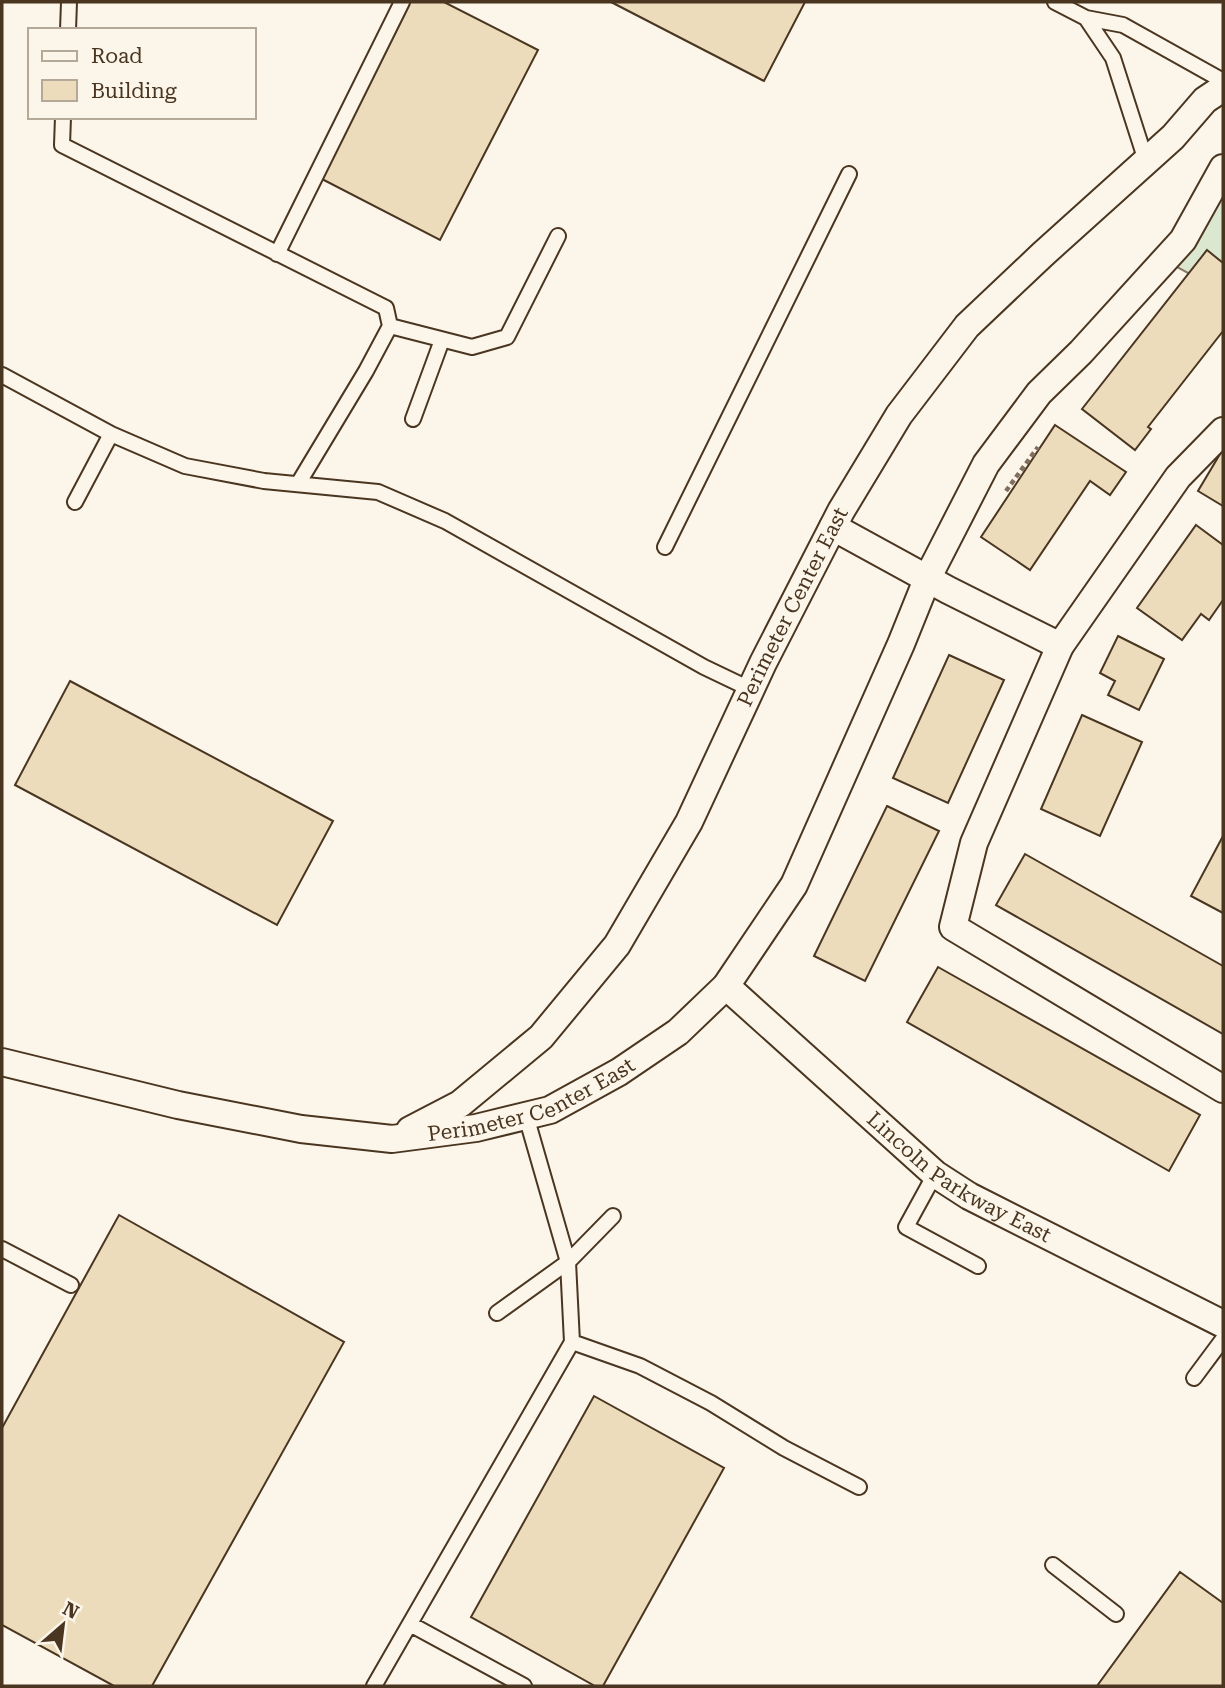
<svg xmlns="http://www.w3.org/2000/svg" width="1225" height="1688" font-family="'Roboto Serif',serif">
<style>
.green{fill:#dce7d0;stroke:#887966;stroke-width:2}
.building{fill:#ecdcbc;stroke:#4a3520;stroke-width:2}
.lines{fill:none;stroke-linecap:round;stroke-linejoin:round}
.service-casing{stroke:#4a3520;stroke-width:18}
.minor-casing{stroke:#4a3520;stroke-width:30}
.path{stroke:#7f6f5c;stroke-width:4.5;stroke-dasharray:5 3.5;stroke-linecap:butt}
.service{stroke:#fbf6e9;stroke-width:14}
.minor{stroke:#fbf6e9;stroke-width:26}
.labels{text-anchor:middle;stroke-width:5;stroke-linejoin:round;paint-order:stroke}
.street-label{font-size:21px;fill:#4a3520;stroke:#fbf6e9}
</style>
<rect width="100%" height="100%" fill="#fbf6e9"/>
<path class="green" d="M1223,177V292L1164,260Z"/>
<path class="building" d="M408,2H444L538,50L440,240L318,177Z
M611,2H805L764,81Z
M1207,250L1223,263V331L1148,427L1151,429L1135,450L1082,409Z
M1055,425L1126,472L1110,495L1090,481L1030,570L981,537Z
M1223,449V506L1198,491Z
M1196,525L1223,545V600L1209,620L1201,614L1182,640L1137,608Z
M1118,636L1164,659L1139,710L1108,695L1115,681L1100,673Z
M949,655L1004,680L948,803L893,778Z
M70,681L333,821L277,925L15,785Z
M1082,715L1142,742L1100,836L1041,809Z
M887,806L939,831L865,981L814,956Z
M1223,836V913L1191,896Z
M1025,854L1223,966V1034L996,905Z
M938,967L1200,1115L1169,1171L907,1022Z
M119,1215L344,1342L152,1686H114L2,1625V1428Z
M594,1396L724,1468L603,1686H595L471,1617Z
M1180,1572L1223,1603V1686H1097Z"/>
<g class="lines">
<g class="service-casing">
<path id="service" d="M1055,2L1086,18L1123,25L1223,81
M1086,18L1113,58L1146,161
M68,30L69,2
M63,117L62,145L386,308L390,326L366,371L298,484
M277,254L402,2
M390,326L472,347L507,337L558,236
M2,375L111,434L75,502
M413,419L442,340
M111,434L185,466L264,481L378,492L445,521L704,667L750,689
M665,547L849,174
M935,1174L906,1227L978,1266
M2,1249L71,1285
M497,1313L568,1262L613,1216
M572,1342L640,1366L711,1403L784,1448L859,1487
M1194,1378L1223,1339
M1053,1565L1116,1614
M410,1624L524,1686
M374,1686L572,1342L568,1262L526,1116"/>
</g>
<g class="minor-casing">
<g id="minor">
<path d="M1223,431L1178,477L1060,646L974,843L953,927L1223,1089"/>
<path d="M833,527L948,590L1060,646"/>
<path id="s1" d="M726,986L935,1174L969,1196L1223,1324"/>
<path id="s2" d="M2,1062L178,1105L301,1129L392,1139L476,1128L550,1110L619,1072L678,1032L726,986L794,885L901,644L928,577L986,464L1039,393L1081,352L1183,240L1223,168"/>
<path id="s3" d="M410,1130L460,1104L541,1037L617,945L689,822L763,663L841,511L899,415L967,326L1042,255L1173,137L1205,100L1223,88"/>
</g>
</g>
<path class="path" d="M1006,491L1038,447"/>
<use href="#service" class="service"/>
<use href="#minor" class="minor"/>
</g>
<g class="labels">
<g class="street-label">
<text dy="7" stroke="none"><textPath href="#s3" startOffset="662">Perimeter Center East</textPath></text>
<text dy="7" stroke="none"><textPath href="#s2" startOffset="544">Perimeter Center East</textPath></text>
<text dy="7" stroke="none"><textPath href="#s1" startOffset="303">Lincoln Parkway East</textPath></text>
</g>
</g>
<rect width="1225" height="1688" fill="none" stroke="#4a3520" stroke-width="7"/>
<rect x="28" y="28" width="228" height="91" fill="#fbf6e9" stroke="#b4a999" stroke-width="2"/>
<rect x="42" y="51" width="35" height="10" fill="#fbf6e9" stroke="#b4a999" stroke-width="2"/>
<text x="91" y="63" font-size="21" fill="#4a3520">Road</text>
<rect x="42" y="80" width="35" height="21" fill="#ecdcbc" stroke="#b4a999" stroke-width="2"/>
<text x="91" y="98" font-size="21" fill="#4a3520">Building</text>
<g transform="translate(63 1625) rotate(28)" stroke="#fbf6e9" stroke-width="5" paint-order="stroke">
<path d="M0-5L12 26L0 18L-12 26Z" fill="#4a3520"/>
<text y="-10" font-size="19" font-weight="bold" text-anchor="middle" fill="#4a3520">N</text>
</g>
</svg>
